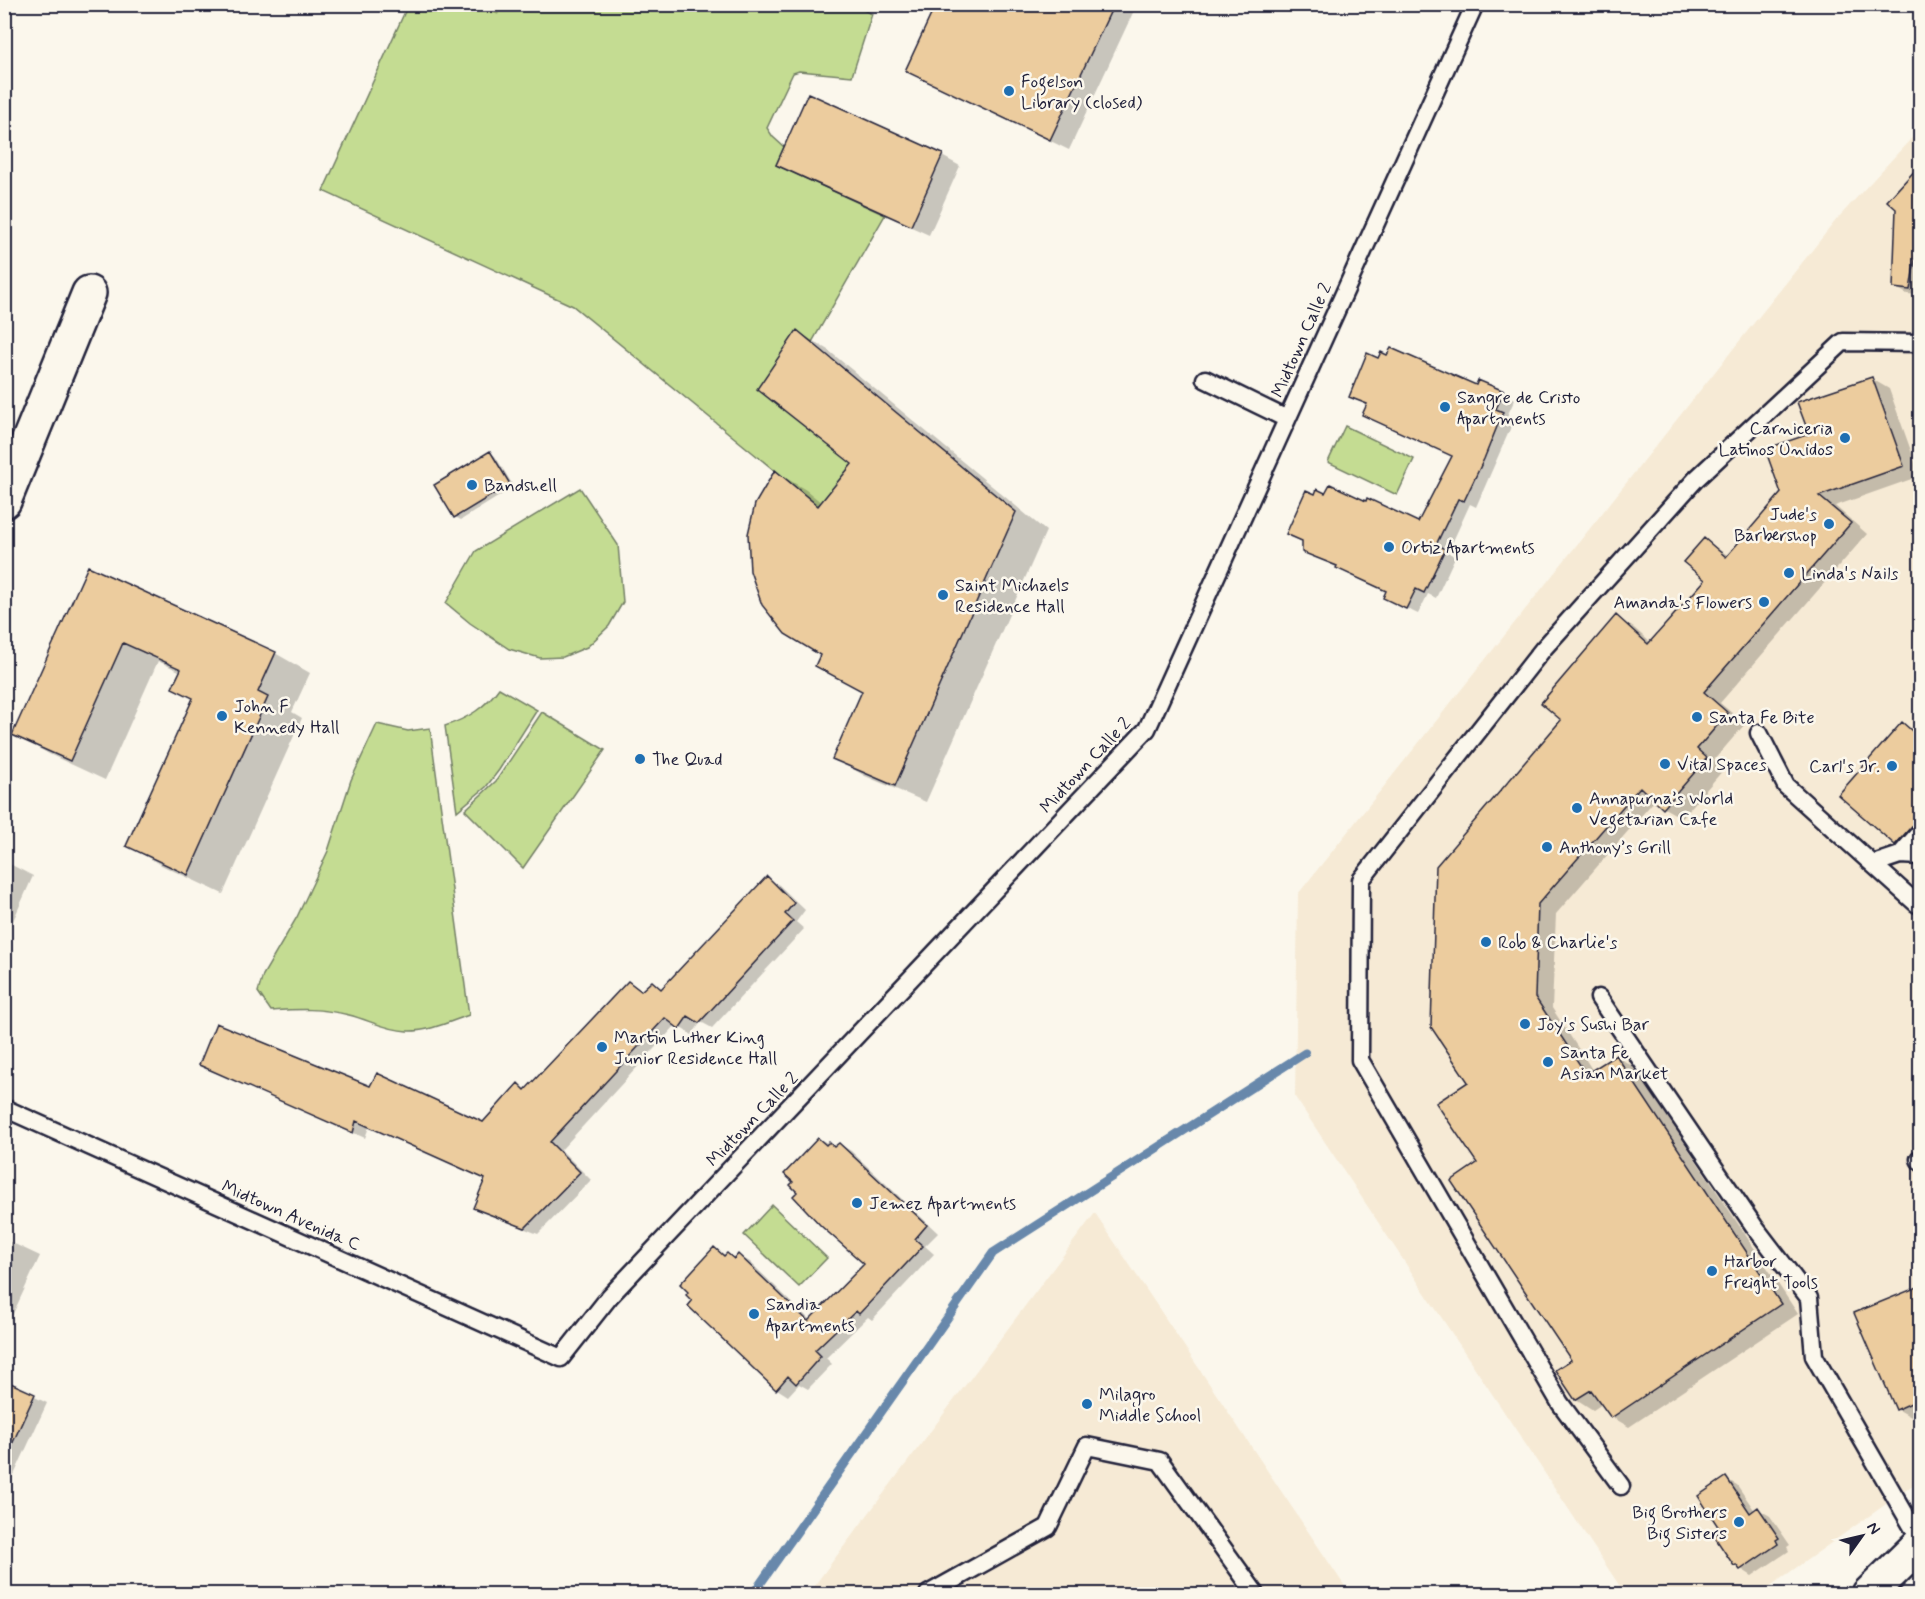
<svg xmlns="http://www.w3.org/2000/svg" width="1925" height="1599" font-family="Mynerve,sans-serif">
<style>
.built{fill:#f6ead5}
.green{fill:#c4dc92;stroke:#737f66;stroke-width:1.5}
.shadow{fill:#0003}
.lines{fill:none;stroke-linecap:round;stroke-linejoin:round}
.stream{stroke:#6888ab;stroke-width:9}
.building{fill:#eccc9e;stroke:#22223b;stroke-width:1.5}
.lane-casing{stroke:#22223b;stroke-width:21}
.street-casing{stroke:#22223b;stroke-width:38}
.secondary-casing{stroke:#22223b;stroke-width:38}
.lane{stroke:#fbf7ec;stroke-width:16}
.street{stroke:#fbf7ec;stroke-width:33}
.secondary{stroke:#fbf7ec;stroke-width:33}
.poi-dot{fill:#1f6fb2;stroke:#fbf7ec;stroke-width:2}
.labels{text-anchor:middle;stroke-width:5;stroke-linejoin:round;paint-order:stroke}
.poi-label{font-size:18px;fill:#22223b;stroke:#fbf7ec;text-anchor:start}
.street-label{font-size:18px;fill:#22223b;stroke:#fbf7ec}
</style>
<rect width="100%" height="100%" fill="#fbf7ec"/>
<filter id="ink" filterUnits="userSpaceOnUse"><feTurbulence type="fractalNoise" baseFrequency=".0167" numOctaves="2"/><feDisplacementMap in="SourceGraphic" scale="12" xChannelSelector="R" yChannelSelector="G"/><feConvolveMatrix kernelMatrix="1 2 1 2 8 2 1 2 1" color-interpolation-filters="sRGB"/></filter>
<g filter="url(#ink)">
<path class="built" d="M1920,129V1480L1759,1594H1625L1295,1097L1298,894L1837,219Z
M1095,1213L1350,1594H808Z"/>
<path class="green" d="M851,4L872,14L852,76L799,71L793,73L767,128L773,137L784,147L776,165L885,215L812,342L798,331L890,494L830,492L818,506L573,306L323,191L408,5Z
M1345,426L1414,459L1397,495L1328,462Z
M580,488L618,545L623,602L609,626L587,647L563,657L540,658L509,649L470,623L446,603L476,551Z
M499,688L537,710L499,770L486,787L457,811L445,726C468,718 485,708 499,688Z
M542,712L605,750L523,868L465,810L496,781Z
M377,724L408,731L430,728L469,1015C449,1022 428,1032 407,1031C386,1030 369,1020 349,1015C321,1008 300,1009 271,1011L258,992L263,975L297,917L328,851L351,780Z
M772,1205L827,1258L799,1287L744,1235Z"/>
<path class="shadow" d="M474,4H503L498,15Z
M938,4H1137L1069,150L907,71Z
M942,156L960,166L929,235L796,175L778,164Z
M1918,170L1920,172V295L1907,294L1895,287Z
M798,332L828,350L1046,531L926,802L865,776L834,758L864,692L817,666L822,654L776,472L806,490L822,503L854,463Z
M1872,379L1889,389L1920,476L1835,506L1867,534L1720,703L1745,724L1714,760L1724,769L1682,818L1664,808L1655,800L1556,914L1552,1008L1593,1071L1616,1056L1634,1067L1798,1314L1629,1427L1612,1417L1602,1404L1593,1410L1576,1399L1573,1360L1479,1164L1470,1082L1563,720L1616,617L1634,628L1651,643L1707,579L1704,540L1729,556L1782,494L1811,435Z
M1477,387L1503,392L1515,399L1507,416L1514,420L1476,507L1470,504L1448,552L1455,557L1436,598L1428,594L1418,614L1397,604L1388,592L1303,551V542L1288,533L1418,524L1453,457L1351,396Z
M490,453L495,456L514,487L461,520L455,517Z
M89,568L275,653L310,673L292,712L302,718L223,894L163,866L128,846L194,699L174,687L181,672L158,661L105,780L49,754L14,734Z
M1902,723L1920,734V845L1913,853L1896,843Z
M4,861L33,876L4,941Z
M767,878L779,885L805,910L796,922L804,929L712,1028L701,1022L692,1035L676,1025L561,1150L591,1180L538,1234L487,1214L475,1208L486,1180L369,1127L365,1138L201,1064L370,1088L483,1124L519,1085L527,1090L628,983L642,991L652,982L663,989Z
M819,1139L836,1147L839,1144L851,1151L938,1233L925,1246L934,1254L872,1320L868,1317L826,1358L832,1364L808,1389L799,1384L788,1396L777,1389L714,1249L735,1260L739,1256L750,1262L810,1320L866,1264L799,1192Z
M4,1239L40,1256L4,1333Z
M1920,1287V1422L1897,1409L1856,1314Z
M4,1382L47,1403L14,1475L4,1471Z
M1726,1479L1737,1485L1755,1511L1758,1509L1770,1516L1790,1545L1787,1547L1789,1551L1752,1576L1735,1565L1724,1532Z"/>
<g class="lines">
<path class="stream" d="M753,1594L993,1253L1305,1053"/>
</g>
<path class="building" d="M936,4H1114L1050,140L905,71Z
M808,93L943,154L911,226L776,165Z
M1920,165V235H1919L1910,290L1893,288L1896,209L1887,201Z
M797,330L1016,512L895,786L832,759L862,691L815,666L820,655L785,634L762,605L750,571L748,534L755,504L775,470L818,506L852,464L757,389Z
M1391,348L1476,385L1478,380L1504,391L1496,409L1503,412L1484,459L1464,501L1458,499L1436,545L1445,549L1424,593L1416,589L1406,609L1383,598L1386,591L1336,568L1337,566L1302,552V541L1286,534L1306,490L1315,494L1317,489L1325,493L1330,484L1366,501L1367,498L1418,522L1452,456L1362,415L1367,404L1349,397L1367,353L1378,358L1381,352L1387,355Z
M1872,377L1904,466L1819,496L1851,523L1704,692L1728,713L1697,749L1707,758L1663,809L1640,787L1538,904L1535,997L1586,1074L1616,1055L1781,1304L1611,1418L1591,1390L1575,1400L1555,1370L1571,1360L1451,1181L1477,1163L1436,1103L1468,1082L1431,1027L1436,866L1561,720L1541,703L1616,615L1648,644L1705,580L1683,562L1704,538L1726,557L1781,493L1765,449L1809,434L1797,402Z
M490,451L510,484L454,518L434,485Z
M88,566L276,652L258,692L268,697L188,875L126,846L193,698L172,688L181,669L123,643L70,761L12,735Z
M1902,722L1920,738V817L1895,845L1838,795Z
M767,876L794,903L785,914L793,921L699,1023L688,1016L679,1029L665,1018L550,1142L580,1172L525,1228L473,1208L485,1179L356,1121L353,1133L199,1065L216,1023L370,1086L377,1073L483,1122L518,1083L525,1090L628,981L641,991L652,981L661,989Z
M818,1138L826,1145L829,1142L834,1147L839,1143L927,1225L915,1239L923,1246L859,1314L856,1311L815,1350L821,1356L796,1384L788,1376L776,1390L688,1306L692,1301L686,1295L688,1292L680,1284L714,1247L724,1256L727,1253L734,1259L738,1254L808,1321L864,1264L821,1226L793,1196L797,1192L790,1185L793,1182L784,1174Z
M1920,1286V1399L1896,1410L1854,1313Z
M4,1380L35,1394L4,1462Z
M1726,1477L1750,1513L1758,1507L1779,1538L1776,1540L1778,1544L1740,1570L1736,1565L1734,1566L1714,1536L1721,1531L1698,1496Z"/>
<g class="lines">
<g class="lane-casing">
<path id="lane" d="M1205,379L1287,419
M1759,733L1786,786L1917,904
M1900,855L1920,856
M1873,864L1900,855L1920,832
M1599,998L1754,1226L1809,1298L1814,1356L1920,1540
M4,1108L561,1358L610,1296L1147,729L1475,4
M1919,1159L1920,1161
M1621,1486L1560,1403L1360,1060L1361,880L1543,649L1696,479L1843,342L1920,343
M928,1594L1048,1527L1087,1446L1160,1461L1256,1594"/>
</g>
<g class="street-casing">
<path id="street" d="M4,501L89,293"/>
</g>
<g class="secondary-casing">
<path id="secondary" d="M1869,1594L1920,1544"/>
</g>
<use href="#lane" class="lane"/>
<use href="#street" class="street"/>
<use href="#secondary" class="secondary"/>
</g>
</g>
<g class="poi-dot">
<circle cx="1009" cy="91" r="6"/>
<circle cx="1445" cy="407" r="6"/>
<circle cx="1845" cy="438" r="6"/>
<circle cx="472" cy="485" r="6"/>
<circle cx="1829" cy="524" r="6"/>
<circle cx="1389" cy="547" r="6"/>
<circle cx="1789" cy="573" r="6"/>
<circle cx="943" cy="595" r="6"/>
<circle cx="1764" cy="602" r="6"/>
<circle cx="222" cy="716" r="6"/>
<circle cx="1697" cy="717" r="6"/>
<circle cx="640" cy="759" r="6"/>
<circle cx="1665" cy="764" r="6"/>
<circle cx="1892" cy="766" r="6"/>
<circle cx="1577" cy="808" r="6"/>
<circle cx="1547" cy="847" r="6"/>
<circle cx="1486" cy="942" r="6"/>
<circle cx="1525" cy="1024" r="6"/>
<circle cx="602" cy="1047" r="6"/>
<circle cx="1548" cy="1062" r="6"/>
<circle cx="857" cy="1203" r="6"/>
<circle cx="1712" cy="1271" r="6"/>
<circle cx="754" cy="1314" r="6"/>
<circle cx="1087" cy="1404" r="6"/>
<circle cx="1739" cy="1522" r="6"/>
</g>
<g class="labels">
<g class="poi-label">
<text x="1021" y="87">Fogelson<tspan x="1021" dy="21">Library (closed)</tspan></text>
<text x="1457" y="403">Sangre de Cristo<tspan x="1457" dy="21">Apartments</tspan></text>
<text x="1833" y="434" text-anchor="end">Carniceria<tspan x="1833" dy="21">Latinos Unidos</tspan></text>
<text x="484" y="491">Bandshell</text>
<text x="1817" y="520" text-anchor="end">Jude's<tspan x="1817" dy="21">Barbershop</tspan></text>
<text x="1401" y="553">Ortiz Apartments</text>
<text x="1801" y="579">Linda's Nails</text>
<text x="955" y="591">Saint Michaels<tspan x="955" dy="21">Residence Hall</tspan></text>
<text x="1752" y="608" text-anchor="end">Amanda's Flowers</text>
<text x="234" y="712">John F<tspan x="234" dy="21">Kennedy Hall</tspan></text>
<text x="1709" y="723">Santa Fe Bite</text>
<text x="652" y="765">The Quad</text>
<text x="1677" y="770">Vital Spaces</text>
<text x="1880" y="772" text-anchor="end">Carl's Jr.</text>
<text x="1589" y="804">Annapurna’s World<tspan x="1589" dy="21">Vegetarian Cafe</tspan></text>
<text x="1559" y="853">Anthony’s Grill</text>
<text x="1498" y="948">Rob &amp; Charlie's</text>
<text x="1537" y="1030">Joy's Sushi Bar</text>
<text x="614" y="1043">Martin Luther King<tspan x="614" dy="21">Junior Residence Hall</tspan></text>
<text x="1560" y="1058">Santa Fe<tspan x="1560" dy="21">Asian Market</tspan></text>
<text x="869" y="1209">Jemez Apartments</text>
<text x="1724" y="1267">Harbor<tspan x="1724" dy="21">Freight Tools</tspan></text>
<text x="766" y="1310">Sandia<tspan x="766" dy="21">Apartments</tspan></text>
<text x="1099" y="1400">Milagro<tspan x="1099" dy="21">Middle School</tspan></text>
<text x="1727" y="1518" text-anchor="end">Big Brothers<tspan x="1727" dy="21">Big Sisters</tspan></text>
</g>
<g class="street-label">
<text transform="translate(1301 340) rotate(-66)" y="6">Midtown Calle 2</text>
<text transform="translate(1085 765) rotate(-47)" y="6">Midtown Calle 2</text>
<text transform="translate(752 1119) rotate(-46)" y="6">Midtown Calle 2</text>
<text transform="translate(291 1215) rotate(24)" y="6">Midtown Avenida C</text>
</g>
</g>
<rect width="1925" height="1599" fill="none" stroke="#fbf7ec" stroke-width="24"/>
<rect x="12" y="12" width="1901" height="1575" fill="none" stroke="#22223b" stroke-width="2" filter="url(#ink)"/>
<g transform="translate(1862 1536) rotate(56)" stroke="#fbf7ec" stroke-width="4.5" paint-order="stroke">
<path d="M0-4.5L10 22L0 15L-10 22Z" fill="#22223b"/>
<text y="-9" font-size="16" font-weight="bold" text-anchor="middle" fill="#22223b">N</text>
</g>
</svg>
